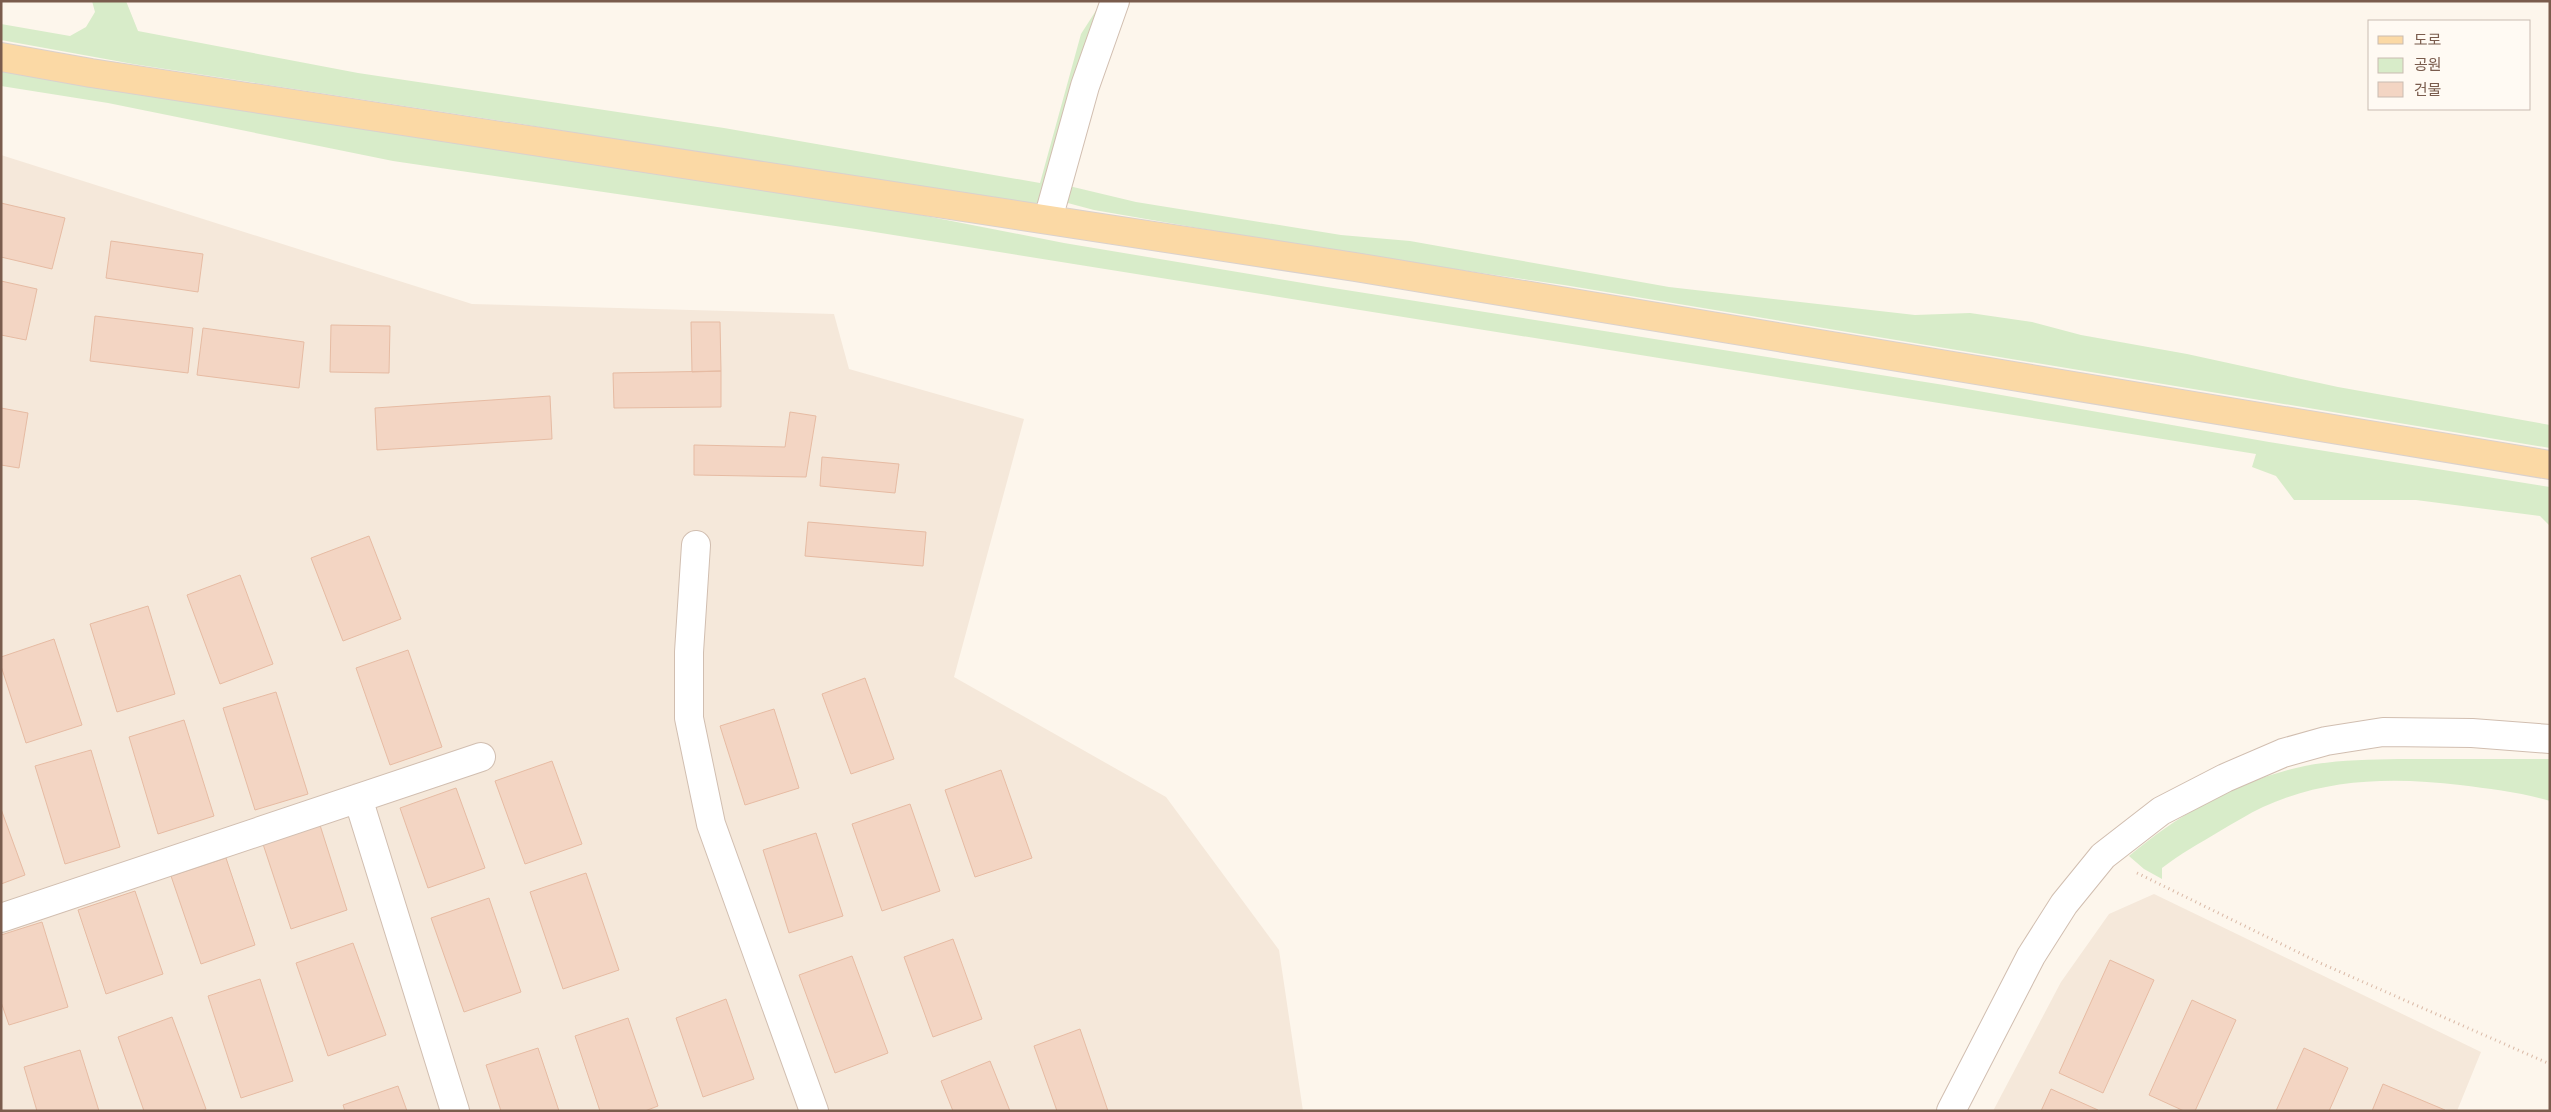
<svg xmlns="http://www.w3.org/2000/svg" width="2551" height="1112" font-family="'Open Sans','Noto Sans KR',sans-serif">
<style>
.residential{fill:#f5e8da}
.green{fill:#d8ecc9}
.building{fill:#f3d5c3;stroke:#e6bba3}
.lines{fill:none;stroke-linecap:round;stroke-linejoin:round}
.minor-casing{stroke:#d1beb0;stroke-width:30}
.tertiary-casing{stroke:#d1beb0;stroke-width:30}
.primary-casing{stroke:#dad1cd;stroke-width:30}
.path{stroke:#d9b8a5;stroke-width:3;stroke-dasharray:1 4;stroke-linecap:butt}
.minor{stroke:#fff;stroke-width:28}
.tertiary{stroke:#fff;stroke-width:28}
.primary{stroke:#fbd9a5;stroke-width:28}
</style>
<rect width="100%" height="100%" fill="#fdf6ec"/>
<path class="residential" d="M1,155L472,304L834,314L849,369L1024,419L954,677L1166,797L1279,950L1303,1111H1Z
M2154,894L2481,1052L2457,1111H1993L2061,982L2109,914Z"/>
<path class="green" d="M92,1H126L138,31L358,73L724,128L1040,183L1081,34L1097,9L1100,1H1108L1041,211L522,124L133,64L1,40V24L70,36L86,27L95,12Z
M1,67L558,159L885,208L1064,243L1327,287L1944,385L2269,442L2550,487V526L2540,516L2416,500H2294L2276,476L2252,467L2256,454L856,229L393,161L108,103L1,86Z
M1069,186L1136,202L1341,235L1410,241L1669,287L1915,315L1970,313L2032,322L2081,335L2187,354L2338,387L2550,425V448L1564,285L1338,252L1094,210L1064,202Z
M2398,759H2550V801C2520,792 2491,789 2460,785C2393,777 2326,778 2263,807C2248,814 2234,823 2220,831C2200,843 2180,854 2162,868V879L2144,869L2129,856C2178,815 2233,783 2296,768C2328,760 2364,760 2398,759Z"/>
<path class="building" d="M1,203L65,218L52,269L1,257Z
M111,241L203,254L198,292L106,278Z
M1,281L37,289L26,340L1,335Z
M95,316L193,328L188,373L90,361Z
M691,322H720L721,371L692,372Z
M331,325L390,326L389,373L330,372Z
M203,328L304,342L299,388L197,375Z
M721,371V407L614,408L613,373Z
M550,396L552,439L377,450L375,408Z
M1,408L28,413L19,468L1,465Z
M790,412L816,416L806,477L694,475V445L785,447Z
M822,457L899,464L895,493L820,486Z
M808,522L926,532L923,566L805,556Z
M369,536L401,619L343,641L311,558Z
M240,575L273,664L220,684L187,595Z
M148,606L175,694L117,712L90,624Z
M54,639L82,725L26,743L1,666V657Z
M408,650L442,747L390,765L356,668Z
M865,678L894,759L851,774L822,694Z
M276,692L308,794L255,810L223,708Z
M774,709L799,788L745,805L720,726Z
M184,720L214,816L158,834L129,737Z
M91,750L120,847L65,864L35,766Z
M552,761L582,844L525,864L495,781Z
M1001,770L1032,858L975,877L945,790Z
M456,788L485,868L428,888L400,808Z
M910,804L940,891L882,911L852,824Z
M1,809L25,875L1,884Z
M319,822L347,910L291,929L262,841Z
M816,833L843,916L789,933L763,850Z
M226,858L255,945L201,964L171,876Z
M586,873L619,970L563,989L530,892Z
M135,891L163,974L106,994L78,910Z
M489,898L521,992L464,1012L431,918Z
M42,922L68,1007L9,1025L1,1002V935Z
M953,939L982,1019L933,1037L904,957Z
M353,943L386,1035L328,1056L296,963Z
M852,956L888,1053L835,1073L799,975Z
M2110,960L2154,980L2103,1093L2059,1073Z
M260,979L293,1081L241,1098L208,996Z
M726,999L754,1079L703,1097L676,1018Z
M2192,1000L2236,1020L2195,1111H2184L2149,1095Z
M172,1017L206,1109L202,1111H144L118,1037Z
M628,1018L658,1106L645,1111H600L575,1036Z
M1080,1029L1108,1111H1057L1034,1046Z
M538,1048L559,1111H501L486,1065Z
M2304,1048L2348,1068L2329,1111H2276Z
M80,1050L99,1111H37L24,1067Z
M990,1061L1010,1111H953L941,1081Z
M2383,1084L2445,1110L2444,1111H2372Z
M398,1086L407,1111H345L343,1105Z
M2051,1089L2098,1110L2097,1111H2041Z"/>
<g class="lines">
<g class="minor-casing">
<path id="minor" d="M1048,219L1085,86L1115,1
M696,545L689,652V718L711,824L814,1111
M358,798L455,1111
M1,918L481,757"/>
</g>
<g class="tertiary-casing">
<path id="tertiary" d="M1951,1111L2031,956L2064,904L2103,856L2161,811L2225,778L2283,753L2326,741L2383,732L2472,733L2550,739"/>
</g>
<g class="primary-casing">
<path id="primary" d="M1,57L91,73L1355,267L2550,465"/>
</g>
<path class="path" d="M2137,873L2320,963L2550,1064"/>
<use href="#minor" class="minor"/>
<use href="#tertiary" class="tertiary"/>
<use href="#primary" class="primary"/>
</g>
<rect width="2551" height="1112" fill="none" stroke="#7a5c4d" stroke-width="5"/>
<rect x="2368" y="20" width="162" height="90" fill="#fffaf3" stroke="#cabbb1"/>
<rect x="2378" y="36" width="25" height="8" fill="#fbd9a5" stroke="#cabbb1"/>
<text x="2414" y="45" font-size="15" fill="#7a5c4d">도로</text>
<rect x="2378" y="58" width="25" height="15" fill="#d8ecc9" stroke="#cabbb1"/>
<text x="2414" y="70" font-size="15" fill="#7a5c4d">공원</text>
<rect x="2378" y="82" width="25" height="15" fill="#f3d5c3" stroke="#cabbb1"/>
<text x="2414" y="95" font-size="15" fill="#7a5c4d">건물</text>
</svg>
